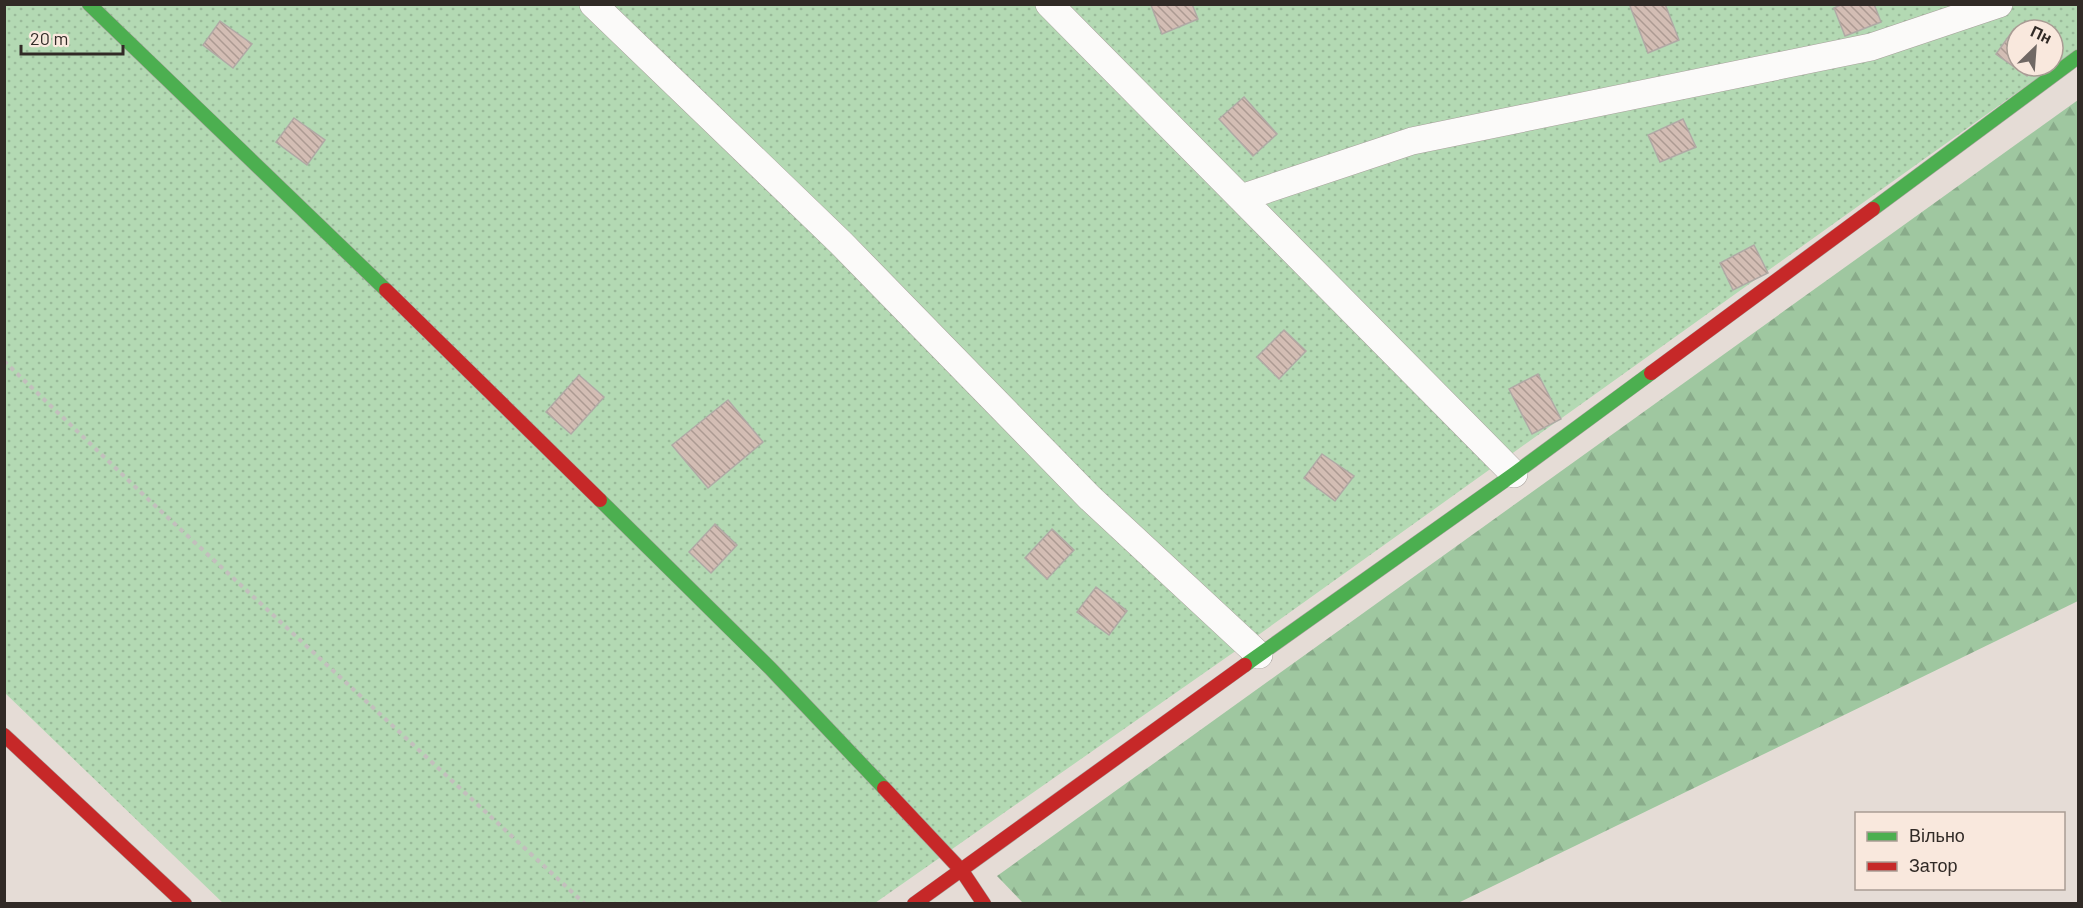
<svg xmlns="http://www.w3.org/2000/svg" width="2083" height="908" font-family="Barlow,sans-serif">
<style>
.forest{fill:url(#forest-firs)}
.garden{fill:url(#garden-dots);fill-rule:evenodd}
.building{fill:url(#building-back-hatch);stroke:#b0a9a5;stroke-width:1.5}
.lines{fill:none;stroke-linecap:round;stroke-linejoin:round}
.street-casing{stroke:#a7a09b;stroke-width:28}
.fast-casing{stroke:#a7a09b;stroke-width:15}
.jam-casing{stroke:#a7a09b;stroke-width:15}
.path{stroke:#c3bfbd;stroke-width:4;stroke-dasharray:4.5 4.5;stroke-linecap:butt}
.street{stroke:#fbfaf9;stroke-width:27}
.fast{stroke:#4caf50;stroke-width:14}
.jam{stroke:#c62828;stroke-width:14}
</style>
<defs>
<pattern id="forest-firs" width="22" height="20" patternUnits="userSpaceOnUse" patternTransform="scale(1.5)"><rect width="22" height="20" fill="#9fc7a0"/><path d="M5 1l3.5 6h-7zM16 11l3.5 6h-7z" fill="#89ab8a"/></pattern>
<pattern id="garden-dots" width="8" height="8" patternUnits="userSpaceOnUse" patternTransform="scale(1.5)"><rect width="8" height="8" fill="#b3d9b3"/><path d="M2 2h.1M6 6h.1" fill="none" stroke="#9aba9a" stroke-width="1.8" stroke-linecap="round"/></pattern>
<pattern id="building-back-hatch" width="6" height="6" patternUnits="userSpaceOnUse" patternTransform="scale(1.5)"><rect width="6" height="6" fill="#d3bdb4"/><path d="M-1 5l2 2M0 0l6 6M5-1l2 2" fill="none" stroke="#ac9a92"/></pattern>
</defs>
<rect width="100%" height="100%" fill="#e5dcd6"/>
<path class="forest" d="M2078,100V601L1458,903H1023L997,876Z"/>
<path class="garden" d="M2078,4V49L1247,643L875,903L224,904L5,693L4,5ZM2017,30H2053V66H2017Z"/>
<path class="building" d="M1192,4L1198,19L1162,34L1151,5Z
M1634,4H1665L1679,40L1648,53L1630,6Z
M1843,4H1874L1881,22L1845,36L1834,8Z
M220,21L252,44L233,68L203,45Z
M2014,29L2017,31V66H2035L2027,76L1996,54Z
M1244,97L1277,134L1253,156L1219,119Z
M294,118L325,140L307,165L276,142Z
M1683,119L1696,147L1660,162L1648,135Z
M1754,245L1768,273L1733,290L1720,263Z
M1284,330L1306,351L1279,379L1257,357Z
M1538,374L1561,419L1532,434L1509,389Z
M579,375L604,397L571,434L546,412Z
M728,400L763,442L708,488L672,445Z
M1322,454L1354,476L1335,501L1304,478Z
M715,524L737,545L711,573L689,552Z
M1052,529L1074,550L1047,579L1025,558Z
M1096,587L1127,611L1109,635L1077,612Z"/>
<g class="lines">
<g class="street-casing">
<path id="street" d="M593,4L841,243L1090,498L1259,655
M1049,4L1514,474
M1241,198L1412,141L1871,47L1999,4"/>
</g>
<g class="fast-casing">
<path id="fast" d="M89,4L386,290
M1873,209L2078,57
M600,500L770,668L884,788
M1245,665L1514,474L1651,373"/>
</g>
<g class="jam-casing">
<path id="jam" d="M386,290L600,500
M1651,373L1873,209
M4,735L185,904
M884,788L962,871L984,904
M914,904L1245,665"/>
</g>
<path class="path" d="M4,361L150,501L585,904"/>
<use href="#street" class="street"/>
<use href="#fast" class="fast"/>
<use href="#jam" class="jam"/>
</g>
<rect width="2083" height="908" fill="none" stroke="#312a26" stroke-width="12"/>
<rect x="1855" y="812" width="210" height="78" fill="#f9e8dd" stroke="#a99c94" stroke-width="1.5"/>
<rect x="1867" y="832" width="30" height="9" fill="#4caf50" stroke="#a99c94" stroke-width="1.5"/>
<text x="1909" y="842" font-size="18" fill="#312a26">Вільно</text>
<rect x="1867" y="862" width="30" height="9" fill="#c62828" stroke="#a99c94" stroke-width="1.5"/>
<text x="1909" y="872" font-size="18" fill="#312a26">Затор</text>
<g transform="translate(2035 48) rotate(25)"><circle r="28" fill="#f9e8dd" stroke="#a99c94" stroke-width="1.5"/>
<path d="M0-4.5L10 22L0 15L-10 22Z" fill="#706864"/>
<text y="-9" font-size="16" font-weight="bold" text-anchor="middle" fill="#312a26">Пн</text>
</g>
<path d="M21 45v9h102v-9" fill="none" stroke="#312a26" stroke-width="3"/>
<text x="30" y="45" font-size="18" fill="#312a26" stroke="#f9e8dd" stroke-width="4.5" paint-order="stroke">20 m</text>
</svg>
